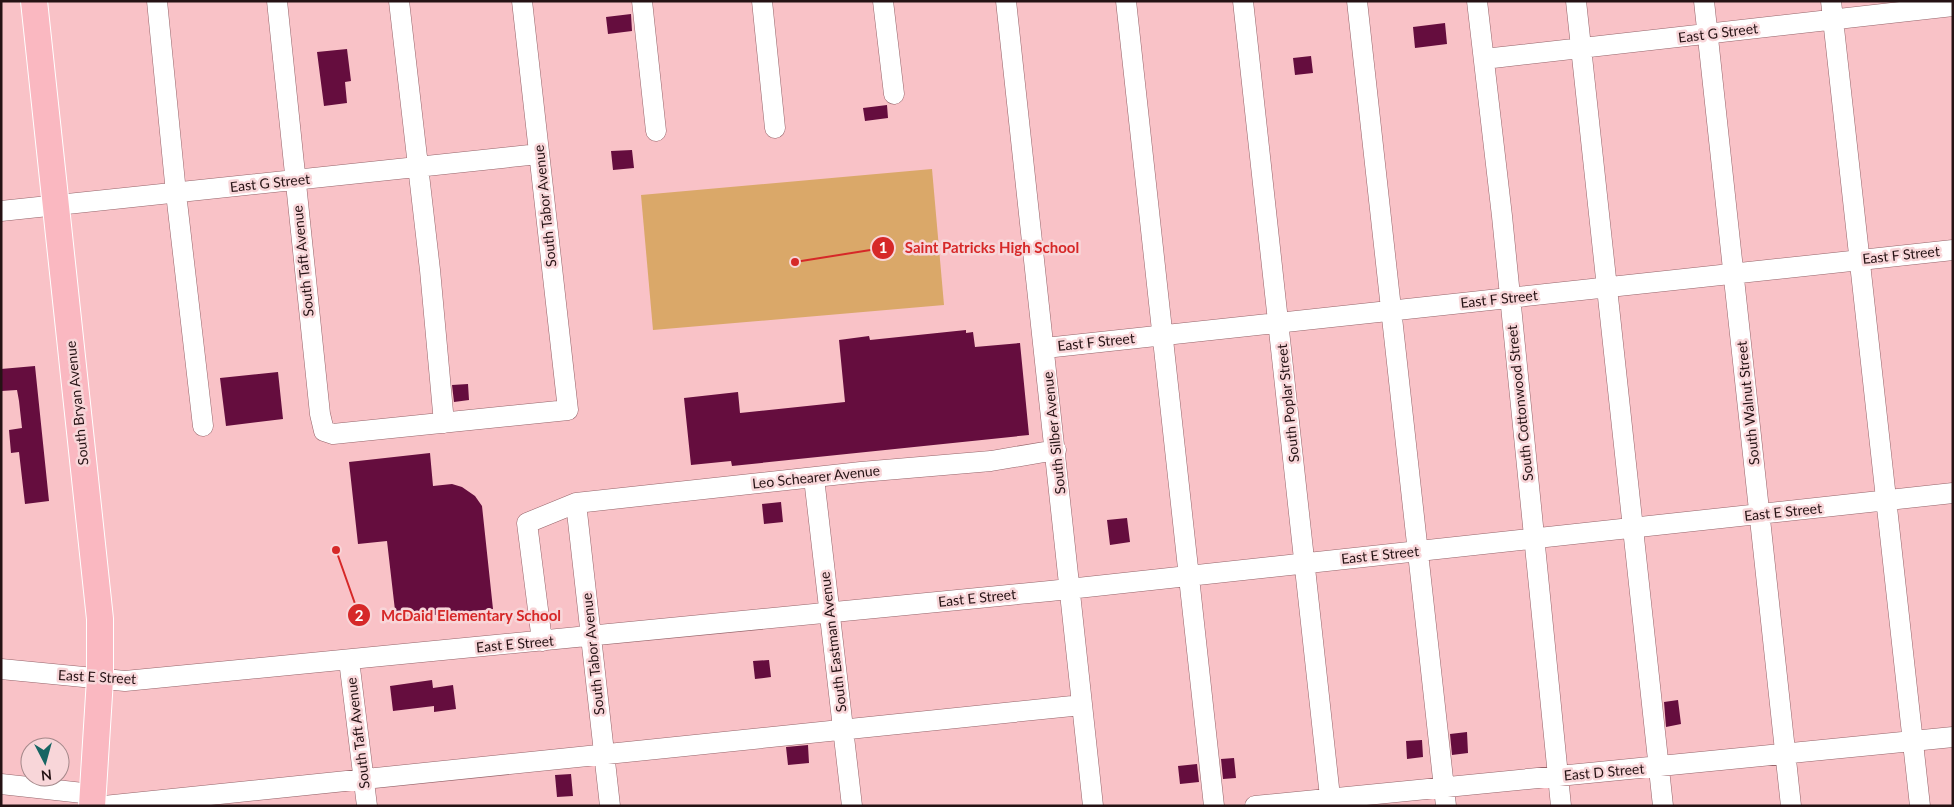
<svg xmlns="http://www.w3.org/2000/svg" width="1954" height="807" font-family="Lato,sans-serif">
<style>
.green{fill:#daa869}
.building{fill:#650d3e}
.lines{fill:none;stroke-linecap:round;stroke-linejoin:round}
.minor-casing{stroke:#95646a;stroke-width:21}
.major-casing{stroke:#fff;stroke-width:28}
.minor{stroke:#fff;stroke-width:20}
.major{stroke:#fab8c1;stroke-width:26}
.labels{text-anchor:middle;stroke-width:5;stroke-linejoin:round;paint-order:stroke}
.street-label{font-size:14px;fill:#251214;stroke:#f8d6d9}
.leader{fill:none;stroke:#d62828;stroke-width:2}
.callout-dot{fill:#d62828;stroke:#f8d6d9;stroke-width:2}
.mark-label{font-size:15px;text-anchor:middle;font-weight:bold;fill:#fff}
.callout-label{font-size:15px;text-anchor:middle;font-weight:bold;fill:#d62828;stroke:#f8d6d9;stroke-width:5;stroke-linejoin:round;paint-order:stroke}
</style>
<rect width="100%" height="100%" fill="#f9c2c7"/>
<path class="green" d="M932,169L944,305L653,330L641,195Z"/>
<path class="building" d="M631,14L632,31L608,34L606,17Z
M1445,23L1447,44L1415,48L1413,27Z
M347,49L351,81L345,82L347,103L324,106L317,52Z
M1311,56L1313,73L1295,75L1293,58Z
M887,105L888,118L865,121L863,108Z
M632,150L634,168L613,170L611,151Z
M966,330V333L973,332L975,347L1020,343L1029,435L732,466L731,461L691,465L684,398L738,392L740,413L845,402L839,340L869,336L870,340Z
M35,366L49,501L25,504L19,452L11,453L9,430L22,428L19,401L17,390L1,391V369Z
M278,372L283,419L226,426L220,378Z
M468,384L469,400L454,402L452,385Z
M430,453L433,486L452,484L462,487L475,496L482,506L493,609L396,619L387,541L358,544L349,462Z
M781,502L783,522L764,524L762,504Z
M1127,518L1130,542L1110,545L1107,520Z
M769,660L771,677L755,679L753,661Z
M432,680L433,688L453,685L456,709L434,712V706L393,711L390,686Z
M1678,700L1681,724L1666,727L1664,702Z
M1467,732L1468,753L1452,755L1450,734Z
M1422,740L1423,757L1407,759L1406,741Z
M808,745L809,763L788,765L786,747Z
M1234,758L1236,778L1223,779L1221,759Z
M1197,764L1199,782L1180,784L1178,766Z
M571,774L573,796L557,797L555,775Z"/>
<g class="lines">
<g class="minor-casing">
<path id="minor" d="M157,1L176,193L203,426
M277,1L320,414L324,431L333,434L568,410L522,1
M399,1L430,270L444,423
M642,1L656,131
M762,1L775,128
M883,1L894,94
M1006,1L1093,806
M1126,1L1214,806
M1243,1L1331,806
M1357,1L1446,806
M1477,1L1502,216L1561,806
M1576,1L1663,806
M1704,1L1791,806
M1831,1L1920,806
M1484,59L1953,6
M1,211L539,154
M1045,348L1953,250
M814,478L852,806
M576,503L610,806
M542,641L527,523L576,503L861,472L991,461L1056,450
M349,660L367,806
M1,669L125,681L1050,591L1953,493
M1,784L92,794
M104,806L1082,705
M1255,806L1953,737"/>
</g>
<g class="major-casing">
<path id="major" d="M34,1L100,619V679L92,806"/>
</g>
<use href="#minor" class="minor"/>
<use href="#major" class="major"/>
</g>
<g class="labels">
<g class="street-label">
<text transform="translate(1718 33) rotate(-7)" y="5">East G Street</text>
<text transform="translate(270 183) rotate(-6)" y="5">East G Street</text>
<text transform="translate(545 206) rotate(-96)" y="5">South Tabor Avenue</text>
<text transform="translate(1901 255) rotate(-6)" y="5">East F Street</text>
<text transform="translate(303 261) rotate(-96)" y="5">South Taft Avenue</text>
<text transform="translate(1499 299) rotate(-6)" y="5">East F Street</text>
<text transform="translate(1096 342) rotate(-6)" y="5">East F Street</text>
<text transform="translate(77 403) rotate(-96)" y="5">South Bryan Avenue</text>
<text transform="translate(1288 403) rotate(-96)" y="5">South Poplar Street</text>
<text transform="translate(1520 403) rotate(-96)" y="5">South Cottonwood Street</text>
<text transform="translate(1748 403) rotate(-96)" y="5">South Walnut Street</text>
<text transform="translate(1054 433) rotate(-96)" y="5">South Silber Avenue</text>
<text transform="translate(816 477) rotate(-6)" y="5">Leo Schearer Avenue</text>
<text transform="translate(1783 512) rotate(-6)" y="5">East E Street</text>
<text transform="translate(1380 555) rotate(-6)" y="5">East E Street</text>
<text transform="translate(977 598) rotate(-6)" y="5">East E Street</text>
<text transform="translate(833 642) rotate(-97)" y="5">South Eastman Avenue</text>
<text transform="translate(515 644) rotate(-5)" y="5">East E Street</text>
<text transform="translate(593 654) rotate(-96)" y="5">South Tabor Avenue</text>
<text transform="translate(97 677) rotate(3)" y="5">East E Street</text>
<text transform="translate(358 733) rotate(-97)" y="5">South Taft Avenue</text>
<text transform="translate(1604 772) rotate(-5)" y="5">East D Street</text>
</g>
</g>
<path class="leader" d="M795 262L883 248M336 550L359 615"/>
<g class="callout-dot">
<circle cx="795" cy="262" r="5"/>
<circle cx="336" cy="550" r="5"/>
<circle cx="883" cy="248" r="12"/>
<circle cx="359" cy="615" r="12"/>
</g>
<g class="mark-label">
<text x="883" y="253">1</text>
<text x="359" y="621">2</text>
</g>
<g class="callout-label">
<text x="992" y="253">Saint Patricks High School</text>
<text x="471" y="621">McDaid Elementary School</text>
</g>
<rect width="1954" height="807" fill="none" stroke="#251214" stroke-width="5"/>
<g transform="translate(45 762) rotate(174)"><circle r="24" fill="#f8d6d9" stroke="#a4888a"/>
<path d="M0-4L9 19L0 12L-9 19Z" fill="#166563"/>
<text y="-8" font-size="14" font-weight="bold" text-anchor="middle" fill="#251214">N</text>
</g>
</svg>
